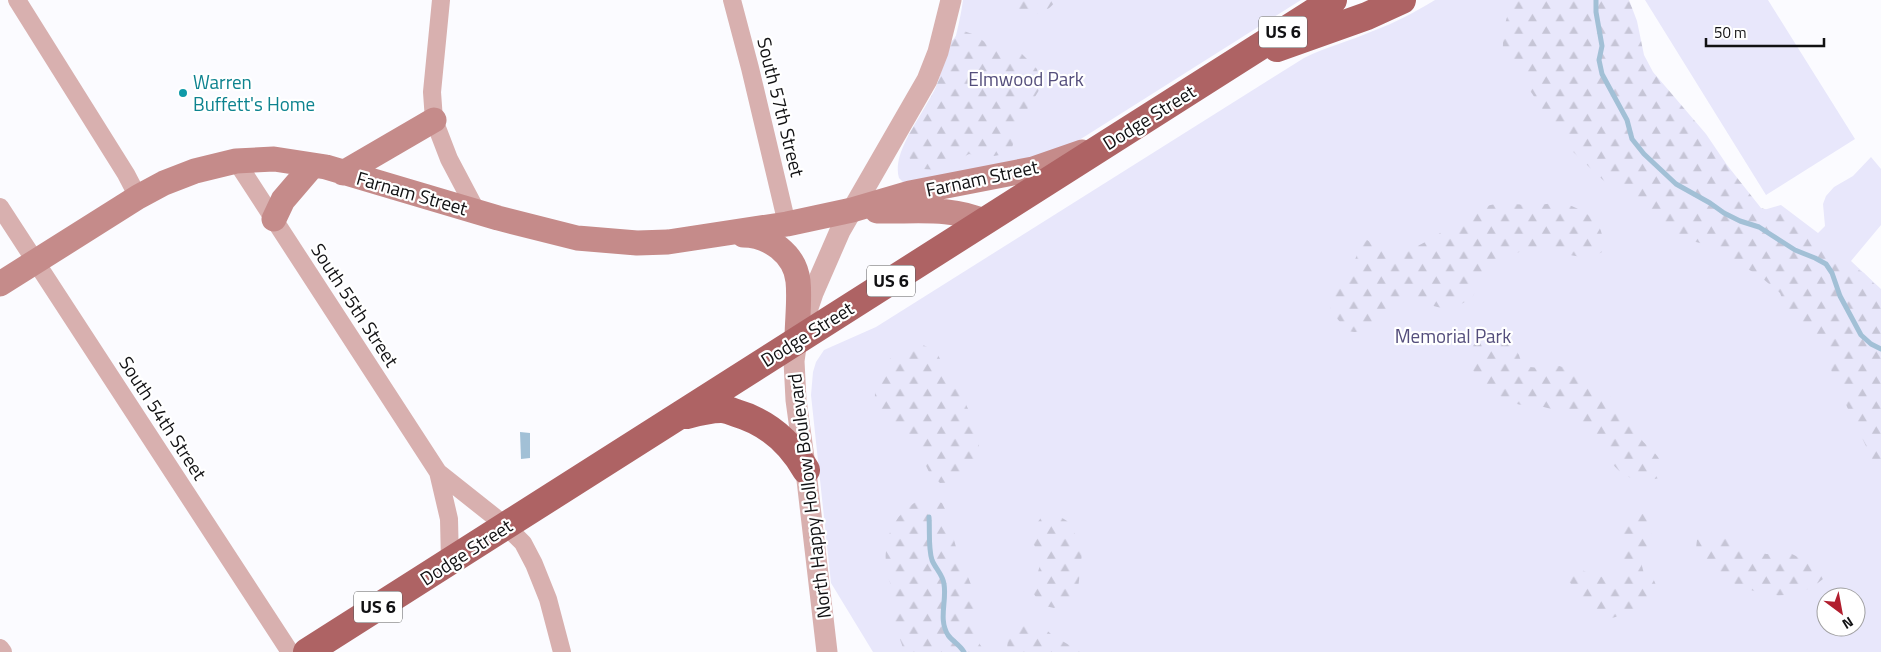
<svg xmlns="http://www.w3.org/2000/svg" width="1881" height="652" font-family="'Titillium Web',sans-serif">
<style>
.green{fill:#e8e7fb;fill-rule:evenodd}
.forest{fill:url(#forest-firs)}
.water{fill:#a2c0d6}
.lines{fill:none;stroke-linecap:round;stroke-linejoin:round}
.stream{stroke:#a2c0d6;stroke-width:5}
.minor{stroke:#d8b0af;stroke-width:18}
.tertiary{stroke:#d8b0af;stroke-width:21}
.secondary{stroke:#c58b8a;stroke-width:25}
.trunk{stroke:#ae6364;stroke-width:28}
.culture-dot{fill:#0f9aa8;stroke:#fff;stroke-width:2}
.labels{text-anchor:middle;stroke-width:4.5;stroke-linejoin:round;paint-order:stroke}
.shield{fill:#fff;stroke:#58585a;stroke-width:1}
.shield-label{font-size:18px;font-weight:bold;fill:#111113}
.park-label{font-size:19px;fill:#544e7c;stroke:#fff}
.culture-label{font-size:19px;fill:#0d838f;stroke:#fff;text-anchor:start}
.street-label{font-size:19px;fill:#111113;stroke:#fff}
</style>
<defs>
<pattern id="forest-firs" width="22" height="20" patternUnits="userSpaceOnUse" patternTransform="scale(1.25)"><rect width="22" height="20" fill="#e8e7fb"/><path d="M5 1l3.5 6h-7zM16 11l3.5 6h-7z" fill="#c6c5d6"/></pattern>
</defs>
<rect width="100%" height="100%" fill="#fbfbff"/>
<path class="green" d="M963,0H1301L1057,154L905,184L899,178C892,155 916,124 927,104C934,92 940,79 946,67C954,46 960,22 963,0Z
M1435,0H1578L1760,211L1781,205L1818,233L1825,226L1823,204L1826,196L1834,187L1853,176L1871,157L1881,169V225L1851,261L1881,289V652H873L831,583L811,395L813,372L816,362L824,350L876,327L1304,58C1326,47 1350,41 1373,31C1395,23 1415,12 1435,0ZM1826,597H1856V627H1826Z
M1645,0H1768L1855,139L1766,195Z"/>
<path class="forest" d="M999,0H1056V2C1052,5 1048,10 1043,12C1029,19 1009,11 999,0Z
M1516,0H1629L1637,21L1644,55L1653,72L1706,134L1727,165L1761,208L1792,217L1807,227L1841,260L1864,273L1881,291V477L1833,378L1827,351L1813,335L1800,325L1785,306L1780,293L1762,278L1712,246L1676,237L1662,227L1640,203L1603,180L1569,148L1503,51C1503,30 1504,18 1516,0Z
M961,30L975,35L990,46L1022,54L1037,69L1041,87L1020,121L1011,151C997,158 984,157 969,154L941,170L923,169L911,162L908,154V136L935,90L951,42Z
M1560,202C1585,210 1608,221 1602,252C1600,253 1595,257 1592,257C1583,259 1564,253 1554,252C1514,244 1487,262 1472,298C1466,301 1458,307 1451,308C1434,310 1419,297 1402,301C1390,304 1372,331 1355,332C1347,332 1344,328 1340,322C1324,303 1326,295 1341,276C1344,272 1349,270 1352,265C1359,255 1355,250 1367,240C1375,245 1384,251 1395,251C1428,252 1461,210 1495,204C1506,202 1517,205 1529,205C1539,206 1550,203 1560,202Z
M1484,338C1501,338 1510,340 1519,355C1520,359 1522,363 1525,365C1535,371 1548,364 1559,366C1581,372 1614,396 1627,414C1633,421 1635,431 1640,438C1651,452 1668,458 1659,478C1621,488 1612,462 1592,435C1588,430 1584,424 1579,421C1567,414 1554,409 1540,406C1532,405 1524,406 1517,404C1494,396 1463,374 1470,347Z
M923,345L936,351L947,373L960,391L977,429L979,446L973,464L958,482L940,483L929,472L914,441L903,426L877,416C869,379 884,349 923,345Z
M926,497L942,503L945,509L956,547L974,592L975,637L985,652H904C902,642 896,632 894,622C892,614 896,604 894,595C893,589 890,583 888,577C880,542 892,511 926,497Z
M1044,514H1056L1067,521L1077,537L1082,553L1078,589L1064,603L1054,608L1041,605L1032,591L1042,559L1033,543V528Z
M1633,514H1644L1653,527L1648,550L1641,562L1644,574L1653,578L1658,590C1642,604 1629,614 1608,619L1596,612L1564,576L1566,569L1574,566L1590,574L1616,580L1624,569L1620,537L1624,520Z
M1704,536H1719L1766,554H1792L1819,568L1823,579C1808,592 1792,596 1773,595C1754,594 1713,576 1700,562C1695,556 1696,547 1697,540Z
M1020,622H1038L1052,635L1081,652H1007L1008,634Z"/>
<path class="water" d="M520,432L530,433V458L521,459Z"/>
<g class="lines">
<path class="stream" d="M1596,0V12L1602,46L1599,60L1602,74L1627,120L1632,139L1644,154L1676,184L1710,203L1724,213L1740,221L1759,227L1795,250L1815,258L1826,264L1832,273L1840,296L1861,335L1871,344L1881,349
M929,517C930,530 928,548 932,560C935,568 943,575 944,584C947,601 938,619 948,635C952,641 960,645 964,652"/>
<path class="minor" d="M17,0L126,174L138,197
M441,0L432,92L434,120L449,159L477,212
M732,0L750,68L787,224
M236,161L438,472L449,519L450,562
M0,207L290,652
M438,472L506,526L523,543L534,564L548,599L562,652
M0,648L3,652"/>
<path class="tertiary" d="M827,652L807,480L796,400L794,361L797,340L813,293L840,231L927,80L938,52L951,0"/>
<path class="secondary" d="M343,173L434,120
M877,211C913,212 952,206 985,222
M274,219L283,200L313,165
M743,235C769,235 795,254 798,281C800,300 797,321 797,340
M0,284L138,197L164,183L195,171L236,161L274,159L326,167L498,218L577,238L637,243L668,242L787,224L852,210L910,193L1033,169L1082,152"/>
<path class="trunk" d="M1277,48L1367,16L1402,0
M687,415C698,412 710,409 721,409C726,409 731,411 736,413C767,422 790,442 806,470
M307,652L1333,0"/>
</g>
<circle class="culture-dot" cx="183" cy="93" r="5"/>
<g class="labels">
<g class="shield">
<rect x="1259" y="16.5" width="48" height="31" rx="4"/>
<rect x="867" y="265.5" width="48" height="31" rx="4"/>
<rect x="354" y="591.5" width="48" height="31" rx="4"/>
</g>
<g class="shield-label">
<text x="1283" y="38">US 6</text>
<text x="891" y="287">US 6</text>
<text x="378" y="613">US 6</text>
</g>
<g class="park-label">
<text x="1026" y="86">Elmwood Park</text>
<text x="1453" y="343">Memorial Park</text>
</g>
<g class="culture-label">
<text x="193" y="89">Warren<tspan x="193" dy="22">Buffett's Home</tspan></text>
</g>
<g class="street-label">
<text transform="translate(781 107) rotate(76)" y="7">South 57th Street</text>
<text transform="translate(1149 117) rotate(-32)" y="7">Dodge Street</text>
<text transform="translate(982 178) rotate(-12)" y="7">Farnam Street</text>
<text transform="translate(412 193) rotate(16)" y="7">Farnam Street</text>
<text transform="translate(355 305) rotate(57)" y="7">South 55th Street</text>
<text transform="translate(807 334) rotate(-32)" y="7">Dodge Street</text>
<text transform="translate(163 418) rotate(57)" y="7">South 54th Street</text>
<text transform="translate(809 496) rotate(-97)" y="7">North Happy Hollow Boulevard</text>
<text transform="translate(466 552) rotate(-33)" y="7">Dodge Street</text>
</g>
</g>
<g transform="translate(1841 612) rotate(148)"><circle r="24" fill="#ffffff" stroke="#a0a0a1"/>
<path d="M0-4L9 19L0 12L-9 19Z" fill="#b11e2e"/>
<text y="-8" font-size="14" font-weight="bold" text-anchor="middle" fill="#111113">N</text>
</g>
<path d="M1706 38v8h118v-8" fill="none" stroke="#111113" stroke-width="2.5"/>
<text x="1714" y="38" font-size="15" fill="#111113" stroke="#ffffff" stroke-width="4" paint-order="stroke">50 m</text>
</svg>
